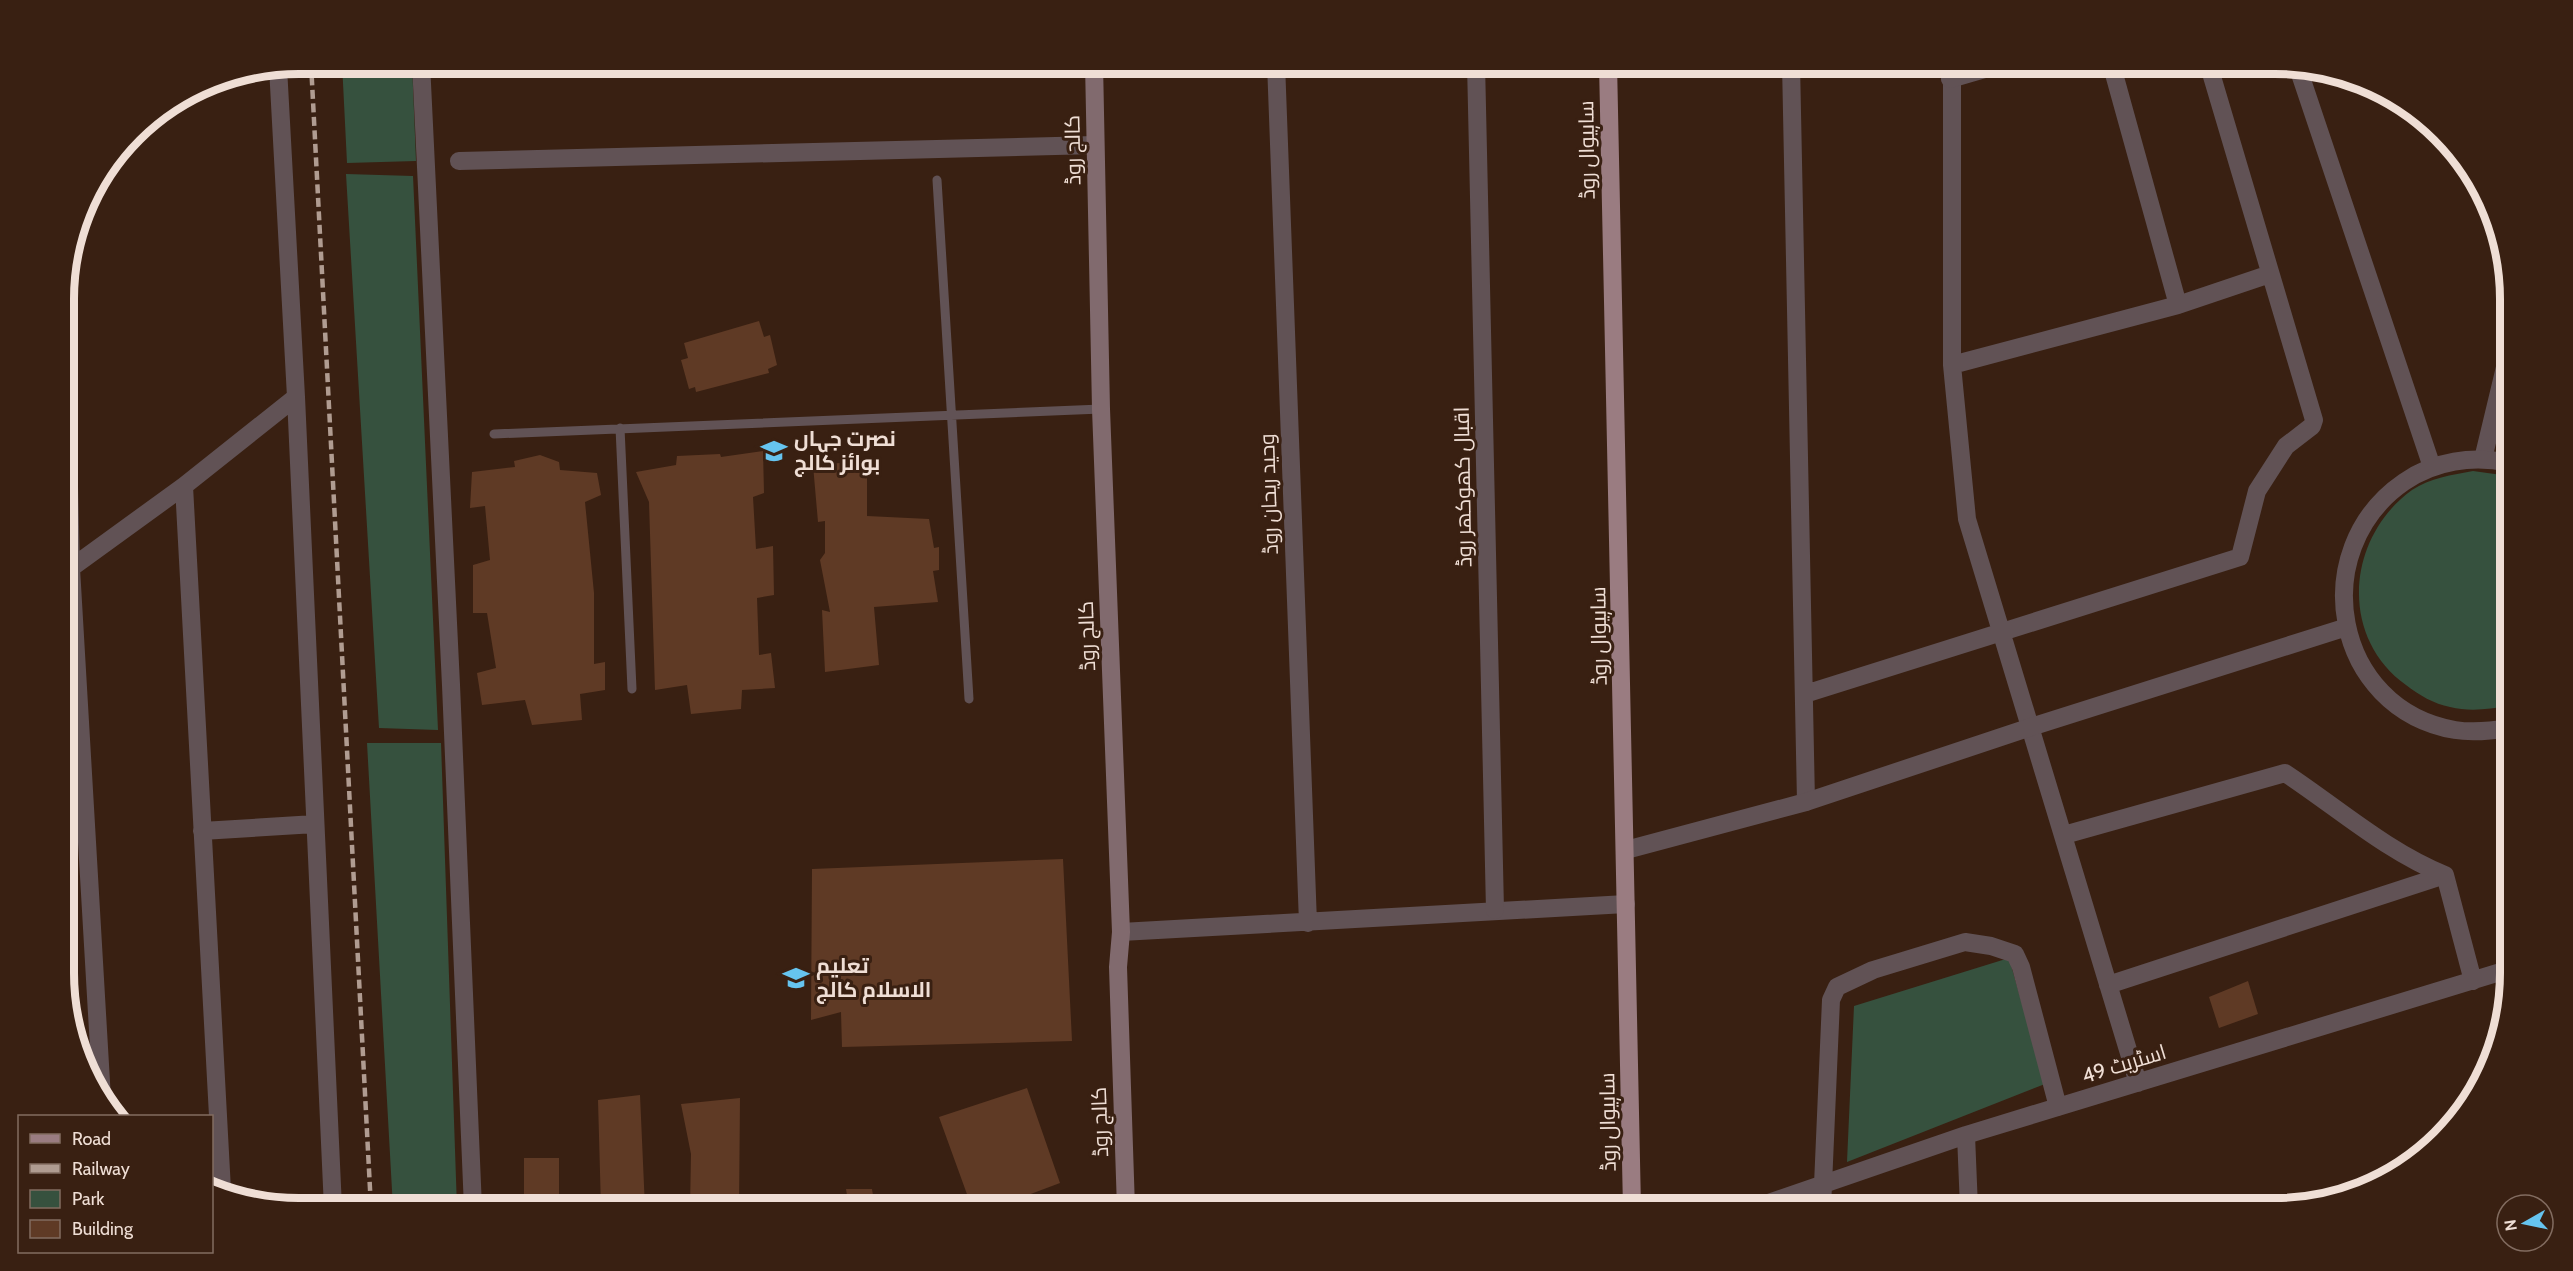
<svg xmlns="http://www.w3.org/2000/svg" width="2573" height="1271" font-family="Cabin,Cairo,sans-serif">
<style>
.green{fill:#36513e}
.building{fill:#5f3a25}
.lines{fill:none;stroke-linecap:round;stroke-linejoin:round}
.service{stroke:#615255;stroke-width:9}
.minor{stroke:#615255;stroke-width:18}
.tertiary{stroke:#615255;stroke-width:18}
.secondary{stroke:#816a6e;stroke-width:18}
.primary{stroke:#9a7c81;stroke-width:18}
.rail{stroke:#b09c91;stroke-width:4.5;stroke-dasharray:9 4.5;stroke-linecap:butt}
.labels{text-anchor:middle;stroke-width:6;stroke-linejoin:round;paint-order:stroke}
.street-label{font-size:21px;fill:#efded5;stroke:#392012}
.poi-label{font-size:21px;font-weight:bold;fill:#efded5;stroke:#392012;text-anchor:start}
.rim{fill:none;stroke:#efded5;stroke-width:8}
</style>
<rect width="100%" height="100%" fill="#392012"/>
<path class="green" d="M342,63H412L416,161L347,163Z
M346,174L413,176L438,730L379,728Z
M2473,471L2509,476V706C2489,709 2470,712 2450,707C2434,704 2419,695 2406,685C2338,636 2347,537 2412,490C2430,478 2452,475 2473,471Z
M441,743L457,1208H393L367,743Z
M2009,958L2045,1084L1847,1162L1854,1006Z"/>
<path class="building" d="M759,321L764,337L770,335L777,365L768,369L769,373L696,392L695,387L689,389L681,360L688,358L684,343Z
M763,451L764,493L753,497L756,549L773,546L774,595L757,598L759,655L771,653L775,688L742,690L741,709L691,714L687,685L655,690L649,502L636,472L676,465L677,456L720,454L721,457Z
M540,455L559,462L560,470L597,473L601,495L585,502L594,593V664L605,662V690L580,694L582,720L532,725L525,700L482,705L477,673L496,668L487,613H473V565L490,560L485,506L470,508L472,472L515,467L514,461Z
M867,461V516L929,519L934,548L939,547V570L933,571L938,602L874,607L879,665L825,672L822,610L830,612L820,560L825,553V521L818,522L813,465Z
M1063,859L1072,1041L842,1047L841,1012L811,1020L812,869Z
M2248,981L2258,1014L2219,1028L2209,997Z
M1027,1088L1060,1183L993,1208H972L939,1117Z
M640,1095L645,1208H601L598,1100Z
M740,1098L739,1208H690L691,1154L681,1104Z
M524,1158H559V1208H524Z
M846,1189H872L875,1208H849Z"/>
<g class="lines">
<path class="service" d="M937,180L969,699
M620,428L632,689
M494,434L1101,409"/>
<path class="minor" d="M421,63L451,685L473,1208
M1276,63L1308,923
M1791,63L1806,802
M1952,63V365L1967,519L2138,1083
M2111,63L2178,305
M278,67L296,397L333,1208
M459,161L1095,145
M64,280L71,568L102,1099
M1952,365L2178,305L2270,274
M2483,459L2506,363H2508
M184,486L222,1190
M64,568H71L184,486L296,397
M1805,694L2240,557L2257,491L2286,446L2312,426L2314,420L2208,63
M202,831L315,824
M2064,835L2285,773C2338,808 2386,851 2445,875L2473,981
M1121,932L1626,904
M2108,985L2445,875
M1966,1135L1969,1208
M1754,1208L1966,1135L2510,969
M1822,1208L1831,1000L1837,987L1873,970L1965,942L1991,946L2015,954L2021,967L2058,1107"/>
<path class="tertiary" d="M1476,63L1495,910
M2298,68L2432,467
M1950,79L2005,63
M2509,463C2473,455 2434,461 2404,482C2305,550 2333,709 2455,730C2473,733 2491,731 2509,728
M1626,850L1806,802L2031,727L2347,627"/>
<path class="secondary" d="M1094,63L1101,409L1121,932L1118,967L1126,1208"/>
<path class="primary" d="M1608,63L1632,1208"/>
<path class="rail" d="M311,63L371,1208"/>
</g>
<defs>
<g id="university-bare" transform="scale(2.07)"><path d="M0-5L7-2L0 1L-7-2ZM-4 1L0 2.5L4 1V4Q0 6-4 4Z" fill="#66c4ef" stroke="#392012" stroke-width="2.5" paint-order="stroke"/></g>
</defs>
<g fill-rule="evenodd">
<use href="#university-bare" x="774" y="451"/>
<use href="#university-bare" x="796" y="978"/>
</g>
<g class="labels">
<g class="street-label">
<text transform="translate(1073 150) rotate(-91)" y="7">کالج روڈ</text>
<text transform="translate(1587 150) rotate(-91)" y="7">ساہیوال روڈ</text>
<text transform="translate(1463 487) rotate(-91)" y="7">اقبال کھوکھر روڈ</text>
<text transform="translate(1269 494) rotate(-92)" y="7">وحید ریحان روڈ</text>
<text transform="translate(1087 636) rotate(-92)" y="7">کالج روڈ</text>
<text transform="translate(1599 636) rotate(-91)" y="7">ساہیوال روڈ</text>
<text transform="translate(2124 1064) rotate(-17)" y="7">اسٹریٹ 49</text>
<text transform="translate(1100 1122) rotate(-92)" y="7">کالج روڈ</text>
<text transform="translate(1608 1122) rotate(-91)" y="7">ساہیوال روڈ</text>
</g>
<g class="poi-label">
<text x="794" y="446">نصرت جہاں<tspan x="794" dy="24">بوائز کالج</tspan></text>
<text x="816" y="973">تعلیم<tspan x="816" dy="24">الاسلام کالج</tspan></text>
</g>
</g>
<path d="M0 0H2573V1271H0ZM299 74H2275A225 225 0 0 1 2500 299V973A225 225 0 0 1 2275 1198H299A225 225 0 0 1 74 973V299A225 225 0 0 1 299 74Z" fill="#392012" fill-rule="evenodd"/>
<path class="rim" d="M299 74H2275A225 225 0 0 1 2500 299V973A225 225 0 0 1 2275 1198H299A225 225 0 0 1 74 973V299A225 225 0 0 1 299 74Z"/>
<rect x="18" y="1115" width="195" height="138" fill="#392012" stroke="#826c60" stroke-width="1.5"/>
<rect x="30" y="1134" width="30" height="9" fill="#9a7c81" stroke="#826c60" stroke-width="1.5"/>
<text x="72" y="1145" font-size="18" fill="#efded5">Road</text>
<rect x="30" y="1164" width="30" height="9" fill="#b09c91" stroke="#826c60" stroke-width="1.5"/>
<text x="72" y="1175" font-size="18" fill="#efded5">Railway</text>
<rect x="30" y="1190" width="30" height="18" fill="#36513e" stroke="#826c60" stroke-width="1.5"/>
<text x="72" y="1205" font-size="18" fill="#efded5">Park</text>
<rect x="30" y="1220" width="30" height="18" fill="#5f3a25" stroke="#826c60" stroke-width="1.5"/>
<text x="72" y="1235" font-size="18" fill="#efded5">Building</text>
<g transform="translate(2525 1223) rotate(261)"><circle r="28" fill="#392012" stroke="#826c60" stroke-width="1.5"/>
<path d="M0-4.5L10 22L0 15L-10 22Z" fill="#66c4ef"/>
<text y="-9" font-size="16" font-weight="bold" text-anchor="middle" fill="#efded5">N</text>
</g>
</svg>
